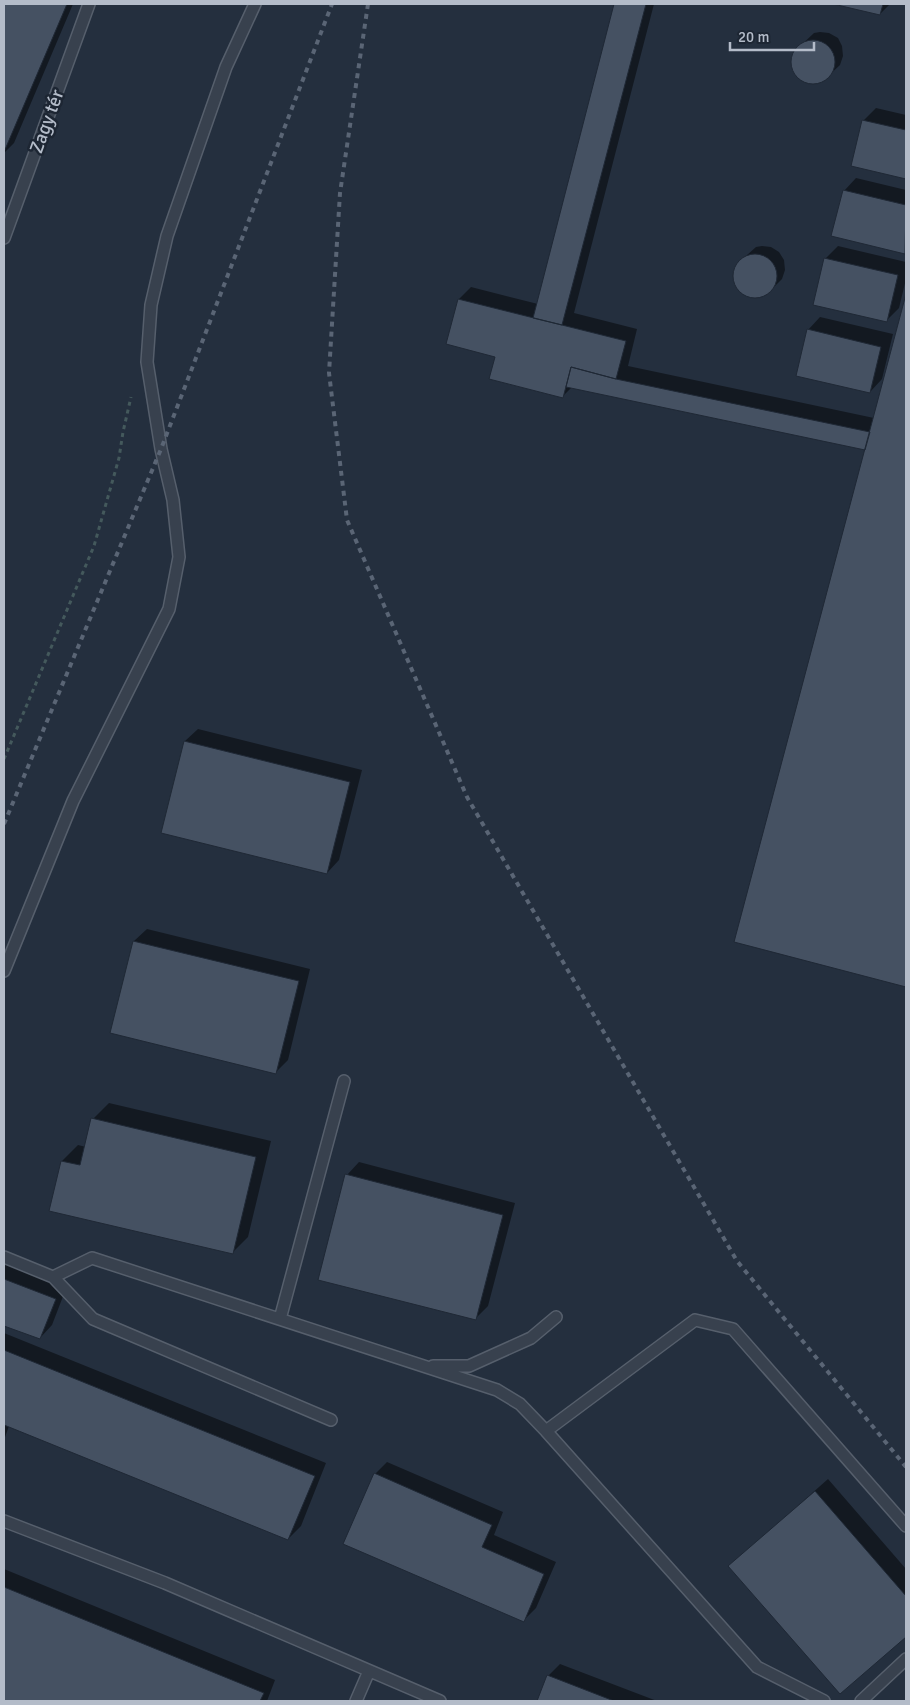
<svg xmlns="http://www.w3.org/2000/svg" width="910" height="1705" font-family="Signika,sans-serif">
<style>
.shadow{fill:#0007}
.building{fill:#455162;stroke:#1f2835}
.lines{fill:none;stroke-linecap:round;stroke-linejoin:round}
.service-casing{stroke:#565f6c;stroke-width:14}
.path{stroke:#44595c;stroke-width:3;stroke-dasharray:4 4;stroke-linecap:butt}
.service{stroke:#38414e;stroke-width:11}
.rail{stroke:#5a6575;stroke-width:4;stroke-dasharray:5 5;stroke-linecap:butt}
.labels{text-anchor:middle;stroke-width:5;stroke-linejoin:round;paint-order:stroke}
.street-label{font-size:19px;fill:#b4bcc9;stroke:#1d2633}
</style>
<rect width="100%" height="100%" fill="#242f3e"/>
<path class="shadow" d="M4,4H73L14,143L4,153Z
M616,4H654L574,313L637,329L628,366L874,418L906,299V986L735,941L866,449L572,387L563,396L497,356L459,299L471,287L538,304Z
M837,4H890L880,14Z
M820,32L829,33L838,38L842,46L843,56L840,65L824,80L815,84L806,82L797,77L792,68V62L796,50L814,33Z
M876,108L906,115V178L852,165L863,121Z
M856,178L906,190L905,252L833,235L844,191Z
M762,246L771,247L779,252L784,260L785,270L782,279L766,295L757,298L747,296L739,291L734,283V276L737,264L756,247Z
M838,246L906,262V279L899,308L887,320L825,259Z
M820,317L893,334L882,379L870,392L808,330Z
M198,729L362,770L339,860L327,873L185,741Z
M147,929L310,969L288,1060L276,1072L112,1032L134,941Z
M109,1103L271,1141L248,1237L232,1253L62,1161L78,1145L86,1147L93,1119Z
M359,1162L515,1203L488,1306L475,1319L347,1175Z
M4,1263L67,1286L52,1325L40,1338L4,1324Z
M4,1333L326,1463L301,1526L288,1539L9,1426L4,1440Z
M387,1462L503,1512L494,1535L556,1562L536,1608L524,1620L375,1474Z
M828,1479L906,1569V1635L840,1693L730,1566Z
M4,1569L275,1680L267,1701H4Z
M560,1664L657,1701H538L548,1676Z"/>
<path class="building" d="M4,4H67L4,152Z
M614,4H646L562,325L533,318Z
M833,4H883L880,15Z
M791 62a22 22 0 1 1 44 0a22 22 0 1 1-44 0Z
M862,120L906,130V179L851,166Z
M843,190L906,205L905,254L831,236Z
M733 276a22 22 0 1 1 44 0a22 22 0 1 1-44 0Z
M824,258L898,275L887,322L813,305Z
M906,294V987L734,942Z
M458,299L626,341L616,379L571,367L563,398L489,379L495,357L446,344Z
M807,329L881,347L870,393L796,376Z
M571,367L616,379L870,432L865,450L566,387Z
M184,741L350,782L327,874L161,833Z
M133,941L299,981L276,1074L110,1033Z
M91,1118L256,1157L233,1254L49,1211L61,1161L80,1165Z
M345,1174L503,1215L476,1320L318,1280Z
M4,1279L56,1299L40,1339L4,1326Z
M4,1350L315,1476L288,1540L4,1425Z
M374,1473L492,1525L482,1547L544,1574L524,1622L343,1544Z
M815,1491L906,1596V1637L840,1694L728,1566Z
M4,1587L264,1693L260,1701H4Z
M547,1675L614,1701H537Z"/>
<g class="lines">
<g class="service-casing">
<path id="service" d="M4,238L89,4
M4,971L73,801L169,609L179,557L173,500L161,449L147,362L151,305L167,236L226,67L255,4
M4,1257L53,1277L93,1319L331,1420
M53,1277L92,1258L497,1390L520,1404L546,1431L757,1667L824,1701
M280,1319L344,1081
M433,1366H469L531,1338L556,1317
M546,1431L695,1320L733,1329L906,1526
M4,1521L165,1583L440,1701
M356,1701L369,1671
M861,1701L906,1659"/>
</g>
<path class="path" d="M4,759L94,546L119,458L123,432L131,397"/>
<use href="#service" class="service"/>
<path class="rail" d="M368,4L340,193L329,373L347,520L467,797L737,1261L906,1467
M4,824L161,449L332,4"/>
</g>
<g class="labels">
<g class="street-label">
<text transform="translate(46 121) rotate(-70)" y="7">Zagy tér</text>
</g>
</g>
<rect width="910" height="1705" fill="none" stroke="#b4bcc9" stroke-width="10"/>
<path d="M730 42v8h84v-8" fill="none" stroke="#b4bcc9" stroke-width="2.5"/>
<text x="738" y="42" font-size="15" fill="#b4bcc9" stroke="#1d2633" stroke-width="4" paint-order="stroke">20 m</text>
</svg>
